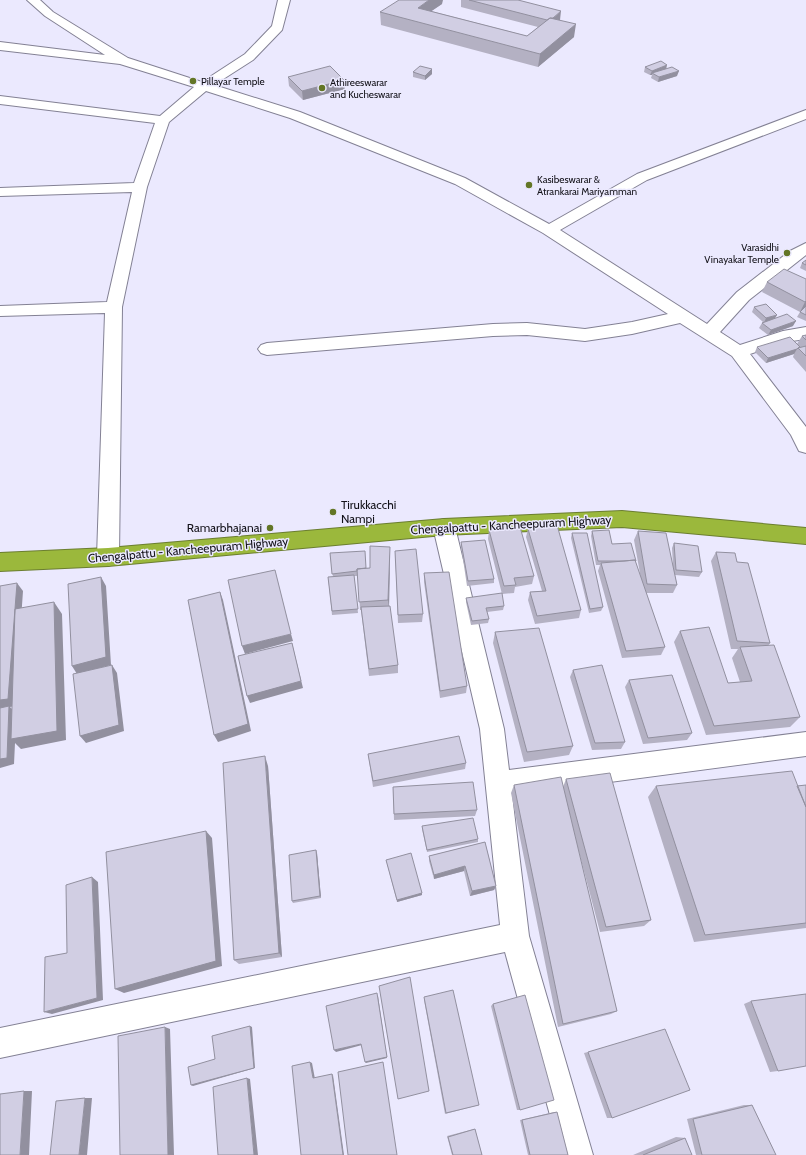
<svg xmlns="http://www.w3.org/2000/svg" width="806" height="1155" font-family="Cabin,sans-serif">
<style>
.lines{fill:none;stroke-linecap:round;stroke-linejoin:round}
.minor-casing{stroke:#838194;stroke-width:2}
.highway-casing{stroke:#6b7e30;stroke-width:2}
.minor{fill:#fff;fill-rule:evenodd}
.highway{fill:#9bb83c;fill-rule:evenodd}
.wall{fill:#b4b1c3}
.shaded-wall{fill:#92909f}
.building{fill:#d1cee3;stroke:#92909f}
.poi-dot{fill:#637626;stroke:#ebe9fe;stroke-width:1.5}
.labels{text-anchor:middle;stroke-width:3;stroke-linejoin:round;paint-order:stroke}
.far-poi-label{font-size:10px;fill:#131219;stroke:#ebe9fe;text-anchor:start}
.poi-label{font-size:12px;fill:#131219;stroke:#ebe9fe;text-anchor:start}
.street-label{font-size:12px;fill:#131219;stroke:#ebe9fe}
</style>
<rect width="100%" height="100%" fill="#ebe9fe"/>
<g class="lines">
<g class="minor-casing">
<path id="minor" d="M27,0H40L53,12L128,58L202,82L245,54L272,26L278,0H290L282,30L253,60L214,85L300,112L465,178L549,224L637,174L806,110V119L647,180L560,230L707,324L737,292L790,251L806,243V255L749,300L720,332L740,345L783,331L806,327V339L785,342L750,354L806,427V453L799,451L791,435L732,356L680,323L632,334L585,341L527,335L493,336L267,355L261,353L258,349L261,345L267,343L493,324L527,323L585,329L632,322L668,314L543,233L455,184L290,118L206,91L169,122L147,187L122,307L119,557L116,563L108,566L100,563L97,557L105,313L0,316V306L107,302L132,192L0,196V188L134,183L155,123L0,104V96L160,116L194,87L120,64L0,50V42L105,55L45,16Z
M444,519L451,521L455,527L504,729L509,770L806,732V756L512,795L529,936L593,1155H561L505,952L0,1058V1028L500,925L480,729L433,527L437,521Z"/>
</g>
<g class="highway-casing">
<path id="highway" d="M622,511L806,528V544L622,527L444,535L108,566L0,571V553L108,548L444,519Z"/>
</g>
<use href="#minor" class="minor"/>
<use href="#highway" class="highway"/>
</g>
<path class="wall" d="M461,0H518L560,20L574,37L538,67L381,25L380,12L442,4L431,11L527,36L538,27L461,7Z
M645,67L667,69L677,76L658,82L651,78L652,75H650L644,72Z
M432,69V74L425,80L413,77V72Z
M288,77L345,89L303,100L289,86Z
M806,260V271L800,268L802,263Z
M806,279V321L797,317L800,312L762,292L767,282Z
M754,307L775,318L793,326L768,335L759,328L762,323L763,322L752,312Z
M806,335V372L793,357L794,354L766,363L755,352L757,347L797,344L802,336Z
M528,529L581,610L579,618L535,624L528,600L530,592L542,591L526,537Z
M489,530L534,576L532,584L515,587L514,593L502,594L488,539Z
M592,531L612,544L636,561V563L641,579L634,540L638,531L673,565L672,548L674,543L702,572L699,577L675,575L677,585L673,593H646L665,647L661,655L622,658L598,571L600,565H596L591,536Z
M572,533L603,607L601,611L589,613L571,538Z
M461,542L494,579V583L467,586L461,546Z
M395,551L423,614L422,622L398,623Z
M716,552L737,562L770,643L768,646L800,717L790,727L706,735L674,642L680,631L728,683L740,682L732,658L738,649H731L711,561Z
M330,553L366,568H370L390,555L389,606L398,665V673L369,676L361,610H360L358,576H354L358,613L332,615L328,577H333Z
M424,573L467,686L466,693L440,698L424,582Z
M466,598L504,606L503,610L487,612L489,619L488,623L471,625L466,602Z
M495,632L573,746L569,755L524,762L493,643Z
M573,670L625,742L621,749L592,750L570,677Z
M629,680L692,733L687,740L643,744L625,687Z
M368,754L466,763L465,769L373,787Z
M268,766L282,957L239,964L234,960Z
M566,779L651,920L644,926L600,932L574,833L617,1011L611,1014L558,1027L511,793L514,785L563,787Z
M806,785V928L694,942L648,797L656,786H797Z
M393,787L477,810L475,816L394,820Z
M422,826L478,839V842L427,852L422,829Z
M485,842L496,886L494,890L470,896L464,871L434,879L429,861V856Z
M316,850L317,853L321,898L293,903L292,901Z
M386,860L422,893V895L397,902Z
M424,997L479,1105L445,1114L424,1000Z
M751,1001L778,1071L770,1072L744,1004Z
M493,1004L520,1110H517L491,1006Z
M588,1052L612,1118H607L584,1053Z
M744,1105H752L776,1155H696L687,1119Z
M554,1112H557L568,1155H528L520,1120Z
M474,1129H475L482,1155H452L447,1136Z
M676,1137L685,1138L692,1155H633Z"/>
<path class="shaded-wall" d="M429,0H443L442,4L417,21L418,8Z
M561,11L560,20L550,21Z
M576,24L574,37L538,67L540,54Z
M667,65L666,70L652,73V75H650L652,71Z
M432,69V74L425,80V76Z
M679,71L677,76L658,82L659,77Z
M344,80L345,89L303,100L302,91Z
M806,301V306L800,312L805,302Z
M777,315L774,320L764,323L766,318Z
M796,321L793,326L768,335L771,330Z
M797,349L794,354L766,363L768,358Z
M390,547V555L389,608L388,600Z
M101,577L106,586L111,665L77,674L72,666Z
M17,583L23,591L15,706L10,707L16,713L54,602L62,614L66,740L21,749L15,743L14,764L0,768V700Z
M220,592L223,600L251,731L218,742L214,735Z
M291,634L293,641L245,654L242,646Z
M292,643L303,688L250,703L247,696Z
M112,665L117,673L124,731L86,743L80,736Z
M265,756L268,766L282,957L279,953Z
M206,831L212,838L222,966L124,993L115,989Z
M316,850L317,853L321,898L320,896Z
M465,866L464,871L434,879V875Z
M92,877L98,882L103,1000L52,1014L44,1012L97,998Z
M496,886L494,890L470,896L472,891Z
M422,893V895L397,902V900Z
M378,996L387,1058L366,1063L365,1062Z
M250,1026L252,1027L255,1068L193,1086L191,1085Z
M165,1027L170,1029L174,1155H168Z
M361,1044L362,1045L336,1052L334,1050Z
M310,1062L312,1063L315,1079L313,1078Z
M332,1074L333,1075L344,1155H343Z
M247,1078L250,1079L258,1155H254Z
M24,1091H32L29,1155H20Z
M85,1098H92L87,1155H79Z"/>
<path class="building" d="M399,0H429L418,8L527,36L550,18L576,24L540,54L380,12Z
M469,0H518L561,11L553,18H550L547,20Z
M661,61L667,65L652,71L645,67Z
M330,66L344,80L302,91L288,77Z
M420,66L432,69L425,76L413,72Z
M672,67L679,71L659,77L652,73Z
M806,260V265L802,263Z
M784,269L806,279V301L805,302L767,282Z
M766,304L777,315L766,318L754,307Z
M806,306V315L800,312Z
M787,314L796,321L771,330L762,323Z
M806,335V340L802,336Z
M790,337L800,347L798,348L797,349L768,358L757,347Z
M806,346V356L798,348Z
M557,525L581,610L537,616L530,592L546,591L528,529Z
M520,527L534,576L514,578L516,585L504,586L489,530Z
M609,530L612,544L631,543L636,561H635V560L624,561H598L592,531Z
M638,531L666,533L677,585L647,584Z
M572,533H587L603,607L590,609Z
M485,540L494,579L468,581L461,542Z
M674,543L698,546L702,572L676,570Z
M370,546L390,547L388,600L359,602L357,569L370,568Z
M416,549L423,614L398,615L395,551Z
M365,551L366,568L357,569V571L332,574L330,553Z
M716,552L735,553L737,562L748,563L770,643L737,641Z
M635,560L665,647L626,651L601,563Z
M275,570L291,634L242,646L228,580Z
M449,572L467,686L440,691L424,573Z
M354,575L358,609L332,611L328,577Z
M101,577L106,657L72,666L68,584Z
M17,583L8,699L0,700V586Z
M220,592L248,724L214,735L188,600Z
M502,593L504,606L486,608L489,619L472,621L466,598Z
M54,602L57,731L11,739L15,609Z
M390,606L398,665L369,669L361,607Z
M709,627L728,683L752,681L740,647L774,645L800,717L714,726L680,631Z
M539,628L573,746L527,752L495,632Z
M292,643L301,681L247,696L238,656Z
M112,665L119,725L80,736L73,674Z
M602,665L625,742L595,743L573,670Z
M672,675L692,733L648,738L629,680Z
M9,706L7,758L0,759V708Z
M459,736L466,763L373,781L368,754Z
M265,756L279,953L234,960L223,763Z
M792,771L806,807V923L705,935L656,786Z
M610,773L651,920L606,927L566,779Z
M561,777L617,1011L563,1024L514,785Z
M473,782L477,810L394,814L393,787Z
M806,785V807L797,786Z
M473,818L478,839L427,850L422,826Z
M206,831L216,961L115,989L106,852Z
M485,842L496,886L472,891L465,866L434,875L429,856Z
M316,850L320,896L292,901L289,855Z
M411,853L422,893L397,900L386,860Z
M92,877L97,998L44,1012L45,957L67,953L66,885Z
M410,977L429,1091L398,1099L379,986Z
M453,990L479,1105L446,1113L424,997Z
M377,993L387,1057L365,1062L361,1044L334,1050L326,1006Z
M806,994V1066L778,1071L751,1001Z
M525,995L554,1100L520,1110L493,1004Z
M250,1026L254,1068L191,1085L188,1067L215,1059L212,1036Z
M165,1027L168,1155H120L118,1036Z
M665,1029L690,1090L612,1118L588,1052Z
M310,1062L313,1078L332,1074L343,1155H301L292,1066Z
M383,1062L397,1155H348L338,1072Z
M247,1078L254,1155H218L213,1087Z
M24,1091L20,1155H0V1094Z
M85,1098L79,1155H50L56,1101Z
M752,1105L776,1155H702L693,1119Z
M557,1112L568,1155H530L522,1120Z
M475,1129L482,1155H453L448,1137Z
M685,1138L692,1155H643Z"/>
<g class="poi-dot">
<circle cx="193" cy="81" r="4"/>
<circle cx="322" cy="88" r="4"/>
<circle cx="529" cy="185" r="4"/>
<circle cx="787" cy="253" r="4"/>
<circle cx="333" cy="512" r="4"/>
<circle cx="270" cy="528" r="4"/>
</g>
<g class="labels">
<g class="far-poi-label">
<text x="201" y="85">Pillayar Temple</text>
<text x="330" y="86">Athireeswarar<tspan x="330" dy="12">and Kucheswarar</tspan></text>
<text x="537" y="183">Kasibeswarar &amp;<tspan x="537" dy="12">Atrankarai Mariyamman</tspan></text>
<text x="779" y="251" text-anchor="end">Varasidhi<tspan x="779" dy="12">Vinayakar Temple</tspan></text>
</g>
<g class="poi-label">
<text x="341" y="509">Tirukkacchi<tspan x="341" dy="14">Nampi</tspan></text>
<text x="262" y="532" text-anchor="end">Ramarbhajanai</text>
</g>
<g class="street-label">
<text transform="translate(511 525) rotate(-3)" y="4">Chengalpattu - Kancheepuram Highway</text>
<text transform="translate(188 550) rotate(-5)" y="4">Chengalpattu - Kancheepuram Highway</text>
</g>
</g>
</svg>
